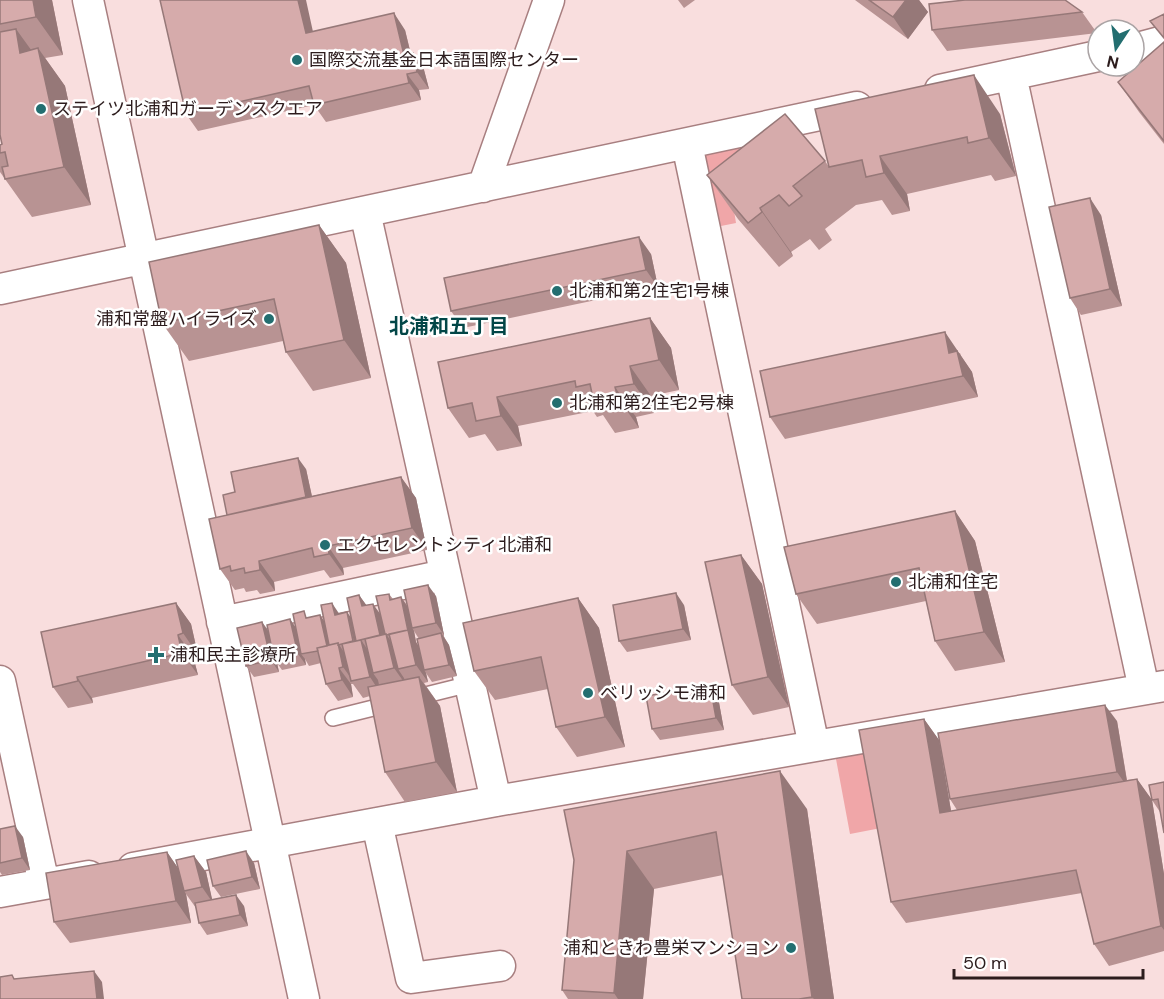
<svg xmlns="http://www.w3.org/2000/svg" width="1164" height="999" font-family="'DM Sans','Noto Sans JP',sans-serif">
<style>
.green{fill:#f0a6a8}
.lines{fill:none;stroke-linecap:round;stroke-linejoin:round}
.lane-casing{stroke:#a87f80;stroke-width:18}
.street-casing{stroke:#a87f80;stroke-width:33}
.lane{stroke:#fff;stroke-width:15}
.street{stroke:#fff;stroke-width:30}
.wall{fill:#b89393;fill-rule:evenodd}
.shaded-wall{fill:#967878}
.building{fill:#d6abab;stroke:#967878;stroke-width:1.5}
.poi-dot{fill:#236e70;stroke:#fff;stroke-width:2}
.labels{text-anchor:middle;stroke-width:5;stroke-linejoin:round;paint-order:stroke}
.poi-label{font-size:18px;fill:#2c1c1d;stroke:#fff;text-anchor:start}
.neighbourhood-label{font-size:20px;font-weight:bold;fill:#024647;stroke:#fff}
</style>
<rect width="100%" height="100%" fill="#f9dede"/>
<path class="green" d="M741,144L751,194L732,198L736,223L716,227L700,160L707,149Z
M866,753L881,828L850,834L836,759Z"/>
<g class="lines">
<g class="lane-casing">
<path id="lane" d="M333,718L470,684"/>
</g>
<g class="street-casing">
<path id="street" d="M88,0L304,999
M1134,49L1164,41
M1011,75L1144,689
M940,90L1098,56
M687,144L814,746
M483,187L549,0
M365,212L496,801
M0,289L857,107
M222,622L445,575
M0,681L44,884
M377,823L411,978L500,966
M133,868L496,801L1164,686
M0,892L89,876"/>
</g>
<use href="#lane" class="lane"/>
<use href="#street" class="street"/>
</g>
<path class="wall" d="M0,0H52L63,55L45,58L65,86L91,205L32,217L0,172V145L2,144L0,135Z
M678,0H695L684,8Z
M855,0H919L928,12L908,39Z
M1082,12L1097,33L947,51L932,30Z
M405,30L411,54L424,70L429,89L419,90L421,100L326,122L314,105L198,131L186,114L313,32Z
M1164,42V144L1139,112L1118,82Z
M1000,114L1016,176L995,181L991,175L907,194L910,211L892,215L882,200L856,205L825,229L832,240L819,250L810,239L791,252L793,256L779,267L738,219L707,175L825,161L829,167Z
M1101,215L1122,306L1081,315L1070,298Z
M319,225L346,263L371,378L313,391L286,352L283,341L189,361L162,323Z
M651,254L658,287L463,328L451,311Z
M650,318L671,348L679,390L651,396L654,413L636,417L639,428L615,433L603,415L597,417L593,411L518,426L522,446L497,451L485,434L469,438L448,408Z
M960,353L961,356L972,372L978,397L785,439L770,417Z
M306,469L312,496L401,477L416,498L427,550L343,568L344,575L330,578L324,570L274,582L275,591L260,594L257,590L246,592L244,588L235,590L220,569L227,515L235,492Z
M955,511L975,541L1005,662L955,671L935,641L926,601L817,624L796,594Z
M741,555L762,584L789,707L753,715L732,685Z
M389,594L393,599L401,597L407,605L436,596L444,635H443L449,645L457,676L432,682L426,673L428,682L424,683L440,706L457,792L405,802L385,772L370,696L363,698L353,684H351L353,697L338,701L326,684L321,663L309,666L305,659L306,665L282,670L277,663L279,672L254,677L246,666L262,622L268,630L290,619L295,627L309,618L320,615L324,621L340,613L351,617L359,595L366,605L380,614ZM414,631L419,639L418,645L416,642Z
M578,598L599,628L625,747L577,757L556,727L548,689L495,700L474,671Z
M176,603L191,624L198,655L193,656L198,675L92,698L93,703L68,708L53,687Z
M684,605L691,640L627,652L619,641Z
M710,685L718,697L724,730L660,740L652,729Z
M924,719L939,740L951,811L957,810L950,799L1117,721L1127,780L1137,779L1152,800L1164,874V951L1109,966L1094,944L1082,893L906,923L891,902Z
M1164,782L1160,812L1152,800Z
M807,809L834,999H742L723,875L654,889L643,999H568L562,990L574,860Z
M0,829L23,837L30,870L2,875L0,872Z
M167,852L178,868L194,856L206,872L212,900L244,906L248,926L207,935L199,923L196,908L186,894L191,923L70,943L54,922Z
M254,863L260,889L221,897L213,886Z"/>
<path class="shaded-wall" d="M33,0H52L63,55L36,17Z
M298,0H306L317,50L306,33Z
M906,0H919L928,12L908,39L893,17Z
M394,13L405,30L415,72L404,55Z
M16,29L42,65L38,48L65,86L91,205L64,167L20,53Z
M413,53L424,70L429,89L417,72Z
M407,74L419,90L421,100L409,83Z
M974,75L1000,114L1016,176L989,138Z
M880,156L907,194L910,211L884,173Z
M1090,198L1101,215L1122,306L1110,289Z
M760,208L791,252L793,256L762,212Z
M319,225L346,263L371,378L344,340Z
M639,237L651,254L658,287L646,270Z
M650,318L671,348L679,390L659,360Z
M945,332L972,372L978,397L963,376L949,353Z
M630,366L651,396L654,413L634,384Z
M615,387L636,417L639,428L618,398Z
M497,397L518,426L522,446L501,416Z
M298,458L306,469L315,511L307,500Z
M401,477L416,498L427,550L412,528Z
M955,511L975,541L1005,662L984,632Z
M328,546L343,568L344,575L329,554Z
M741,555L762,584L789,707L768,677Z
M259,561L274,582L275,591L260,570Z
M428,585L436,596L444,635L436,623Z
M676,593L684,605L691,640L683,629Z
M359,595L367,606H362Z
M401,597L409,609L412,628L414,631L416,642L419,647L424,670L426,673L428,682L416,665L408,630Z
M578,598L599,628L625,747L605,717Z
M176,603L191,624L198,655L183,633Z
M332,603L340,615H335Z
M373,604L381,615L388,646L380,635Z
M347,612L355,623L359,640L354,642Z
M320,615L328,627L332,646L327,649Z
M290,619L298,631L301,654L305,659L306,665L298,654Z
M262,622L270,634L274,659L277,663L279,672L271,660Z
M441,633L449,645L457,676L449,665Z
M386,634L397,650L398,669L404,678L406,685L394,668Z
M178,635L193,656L198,675L182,653Z
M361,640L372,656L373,673L378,680L381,694L370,677Z
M338,643L349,660L353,681L343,667Z
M339,668L351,684L353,697L342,680Z
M77,677L92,698L93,703L78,681Z
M419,677L440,706L457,792L436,762Z
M710,685L718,697L724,730L716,718Z
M1105,705L1117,721L1128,788L1117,772Z
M924,719L939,740L955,834L940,813Z
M780,771L807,809L834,999H814L812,997Z
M1137,779L1152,800L1164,874V930L1161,926Z
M15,826L23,837L30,870L22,858Z
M246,851L254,863L260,889L252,877Z
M627,851L654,889L643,999H618L614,993Z
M167,852L182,874L184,891L186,894L191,923L176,901Z
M194,856L206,872L213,903L202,887Z
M236,895L244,906L248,926L240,915Z
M94,971L102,982L104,999H97Z"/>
<path class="building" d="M0,0H33L36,17L0,24Z
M160,0H298L306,33L394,13L404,55L413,53L417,72L407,74L409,83L314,105L309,86L186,114Z
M869,0H906L893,17Z
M965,0H1065L1082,12L932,30L929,4Z
M1164,14V38L1150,21Z
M16,29L20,53L38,48L64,167L5,179L2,167L8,166L5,152L0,153V145L2,144L0,135V32Z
M1164,42V141L1118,82Z
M974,75L989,138L968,143L967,137L880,156L884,173L866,177L862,160L829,167L815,109Z
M785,114L825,161L793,186L802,196L789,206L779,195L760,208L762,212L748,223L707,175Z
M1090,198L1110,289L1070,298L1049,207Z
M319,225L344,340L286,352L274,299L162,323L149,262Z
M639,237L646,270L451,311L444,278Z
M650,318L659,360L630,366L634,384L615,387L618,398L594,403L590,384L576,387L575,381L497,397L501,416L476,421L472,403L448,408L438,362Z
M945,332L949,353L957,351L963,376L770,417L760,371Z
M298,458L306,497L227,515L223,495L235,492L231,472Z
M401,477L412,528L328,546L329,554L314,557L312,548L259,561L260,570L245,573L244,568L231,571L230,566L220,569L209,519Z
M955,511L984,632L935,641L919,568L796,594L784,547Z
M741,555L768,677L732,685L705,562Z
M428,585L436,623L412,628L404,590Z
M676,593L683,629L619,641L613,605Z
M389,594L390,600L401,597L408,631V630L387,635L386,634H385L376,596Z
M359,595L362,606L373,604L380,635L356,641L347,598Z
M578,598L605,717L556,727L541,657L474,671L463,623Z
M176,603L183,633L178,635L182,653L77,677L78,681L53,687L41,632Z
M332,603L335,615L347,612L353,641L338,645V643L329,645L321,605Z
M304,611L306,618L320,615L327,646L317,648L318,651L301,654L293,614Z
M290,619L298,654L274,659L267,625Z
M262,622L271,660L246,666L237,628Z
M408,630L416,665L398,669L389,634Z
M441,633L449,665L424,670L417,639Z
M386,634L394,668L373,673L365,639Z
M361,640L370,677L351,681L342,644Z
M338,643L343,667L339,668L342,680L326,684L317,648Z
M419,677L436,762L385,772L368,687Z
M710,685L716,718L652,729L646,696Z
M1105,705L1117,772L950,799L938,733Z
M924,719L940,813L1137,779L1161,926L1094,944L1076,870L891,902L859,730Z
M780,771L812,997L799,999H742L716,832L627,851L614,993L562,990L574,860L564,810Z
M1164,782V833L1158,799L1152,800L1149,785Z
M15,826L22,858L0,863V829Z
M246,851L252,877L213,886L207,860Z
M167,852L176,901L54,922L46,873Z
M194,856L202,887L184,891L176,860Z
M236,895L240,915L199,923L195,903Z
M94,971L97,999H0V977L12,975L14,979Z"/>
<g class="poi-dot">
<circle cx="297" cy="60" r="6"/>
<circle cx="41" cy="109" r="6"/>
<circle cx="557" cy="291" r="6"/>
<circle cx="269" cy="319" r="6"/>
<circle cx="557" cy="403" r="6"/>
<circle cx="325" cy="545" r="6"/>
<circle cx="896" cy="582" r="6"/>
<path d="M153 646h6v6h6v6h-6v6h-6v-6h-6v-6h6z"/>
<circle cx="588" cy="693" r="6"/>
<circle cx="791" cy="948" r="6"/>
</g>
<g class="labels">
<g class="poi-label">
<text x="309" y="66">国際交流基金日本語国際センター</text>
<text x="53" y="115">ステイツ北浦和ガーデンスクエア</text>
<text x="569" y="297">北浦和第2住宅1号棟</text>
<text x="257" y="325" text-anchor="end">浦和常盤ハイライズ</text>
<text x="569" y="409">北浦和第2住宅2号棟</text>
<text x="337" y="551">エクセレントシティ北浦和</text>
<text x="908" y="588">北浦和住宅</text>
<text x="170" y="661">浦和民主診療所</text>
<text x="600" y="699">ベリッシモ浦和</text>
<text x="779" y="954" text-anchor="end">浦和ときわ豊栄マンション</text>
</g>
<g class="neighbourhood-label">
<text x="449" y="333">北浦和五丁目</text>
</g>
</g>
<g transform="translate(1116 48) rotate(193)"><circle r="28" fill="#ffffff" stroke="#aba4a5" stroke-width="1.5"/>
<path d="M0-4.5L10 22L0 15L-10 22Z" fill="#236e70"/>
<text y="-9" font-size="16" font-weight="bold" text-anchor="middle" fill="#2c1c1d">N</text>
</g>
<path d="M954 969v9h189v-9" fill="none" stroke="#2c1c1d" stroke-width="3"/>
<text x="963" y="969" font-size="18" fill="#2c1c1d" stroke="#ffffff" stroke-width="4.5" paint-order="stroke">50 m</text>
</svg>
